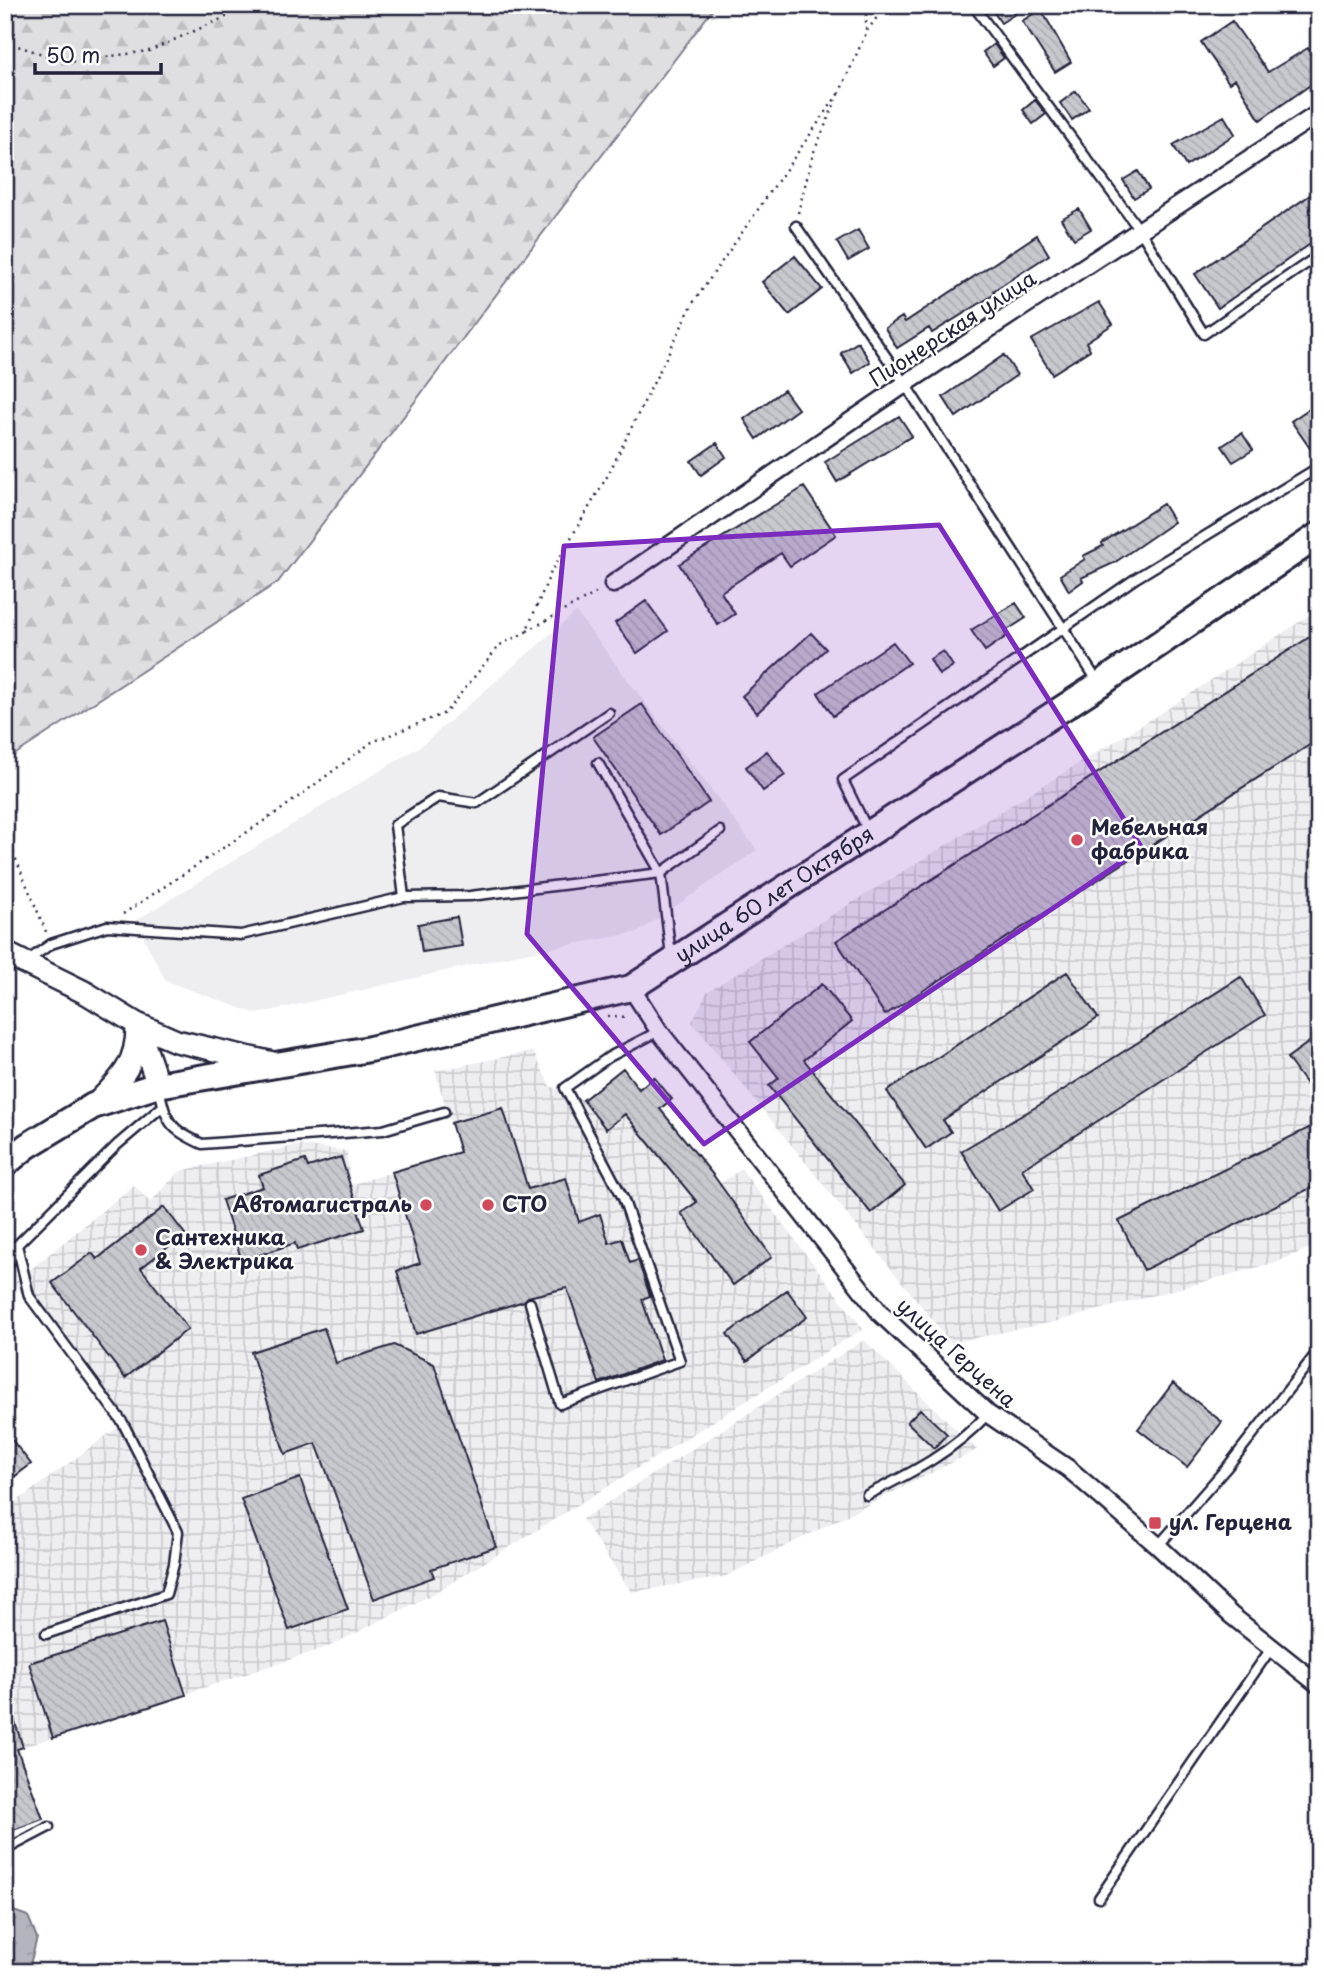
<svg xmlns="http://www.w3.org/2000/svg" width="1324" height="1977" font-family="'Playpen Sans',sans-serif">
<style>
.built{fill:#eeeef1}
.industrial{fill:url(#industrial-grid)}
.forest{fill:url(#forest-firs);stroke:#80808e;stroke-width:2}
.water{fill:url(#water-ripples);stroke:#7a7a88;stroke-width:2}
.building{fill:url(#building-back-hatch);stroke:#22223b;stroke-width:2}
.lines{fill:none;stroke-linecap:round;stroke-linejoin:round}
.lane-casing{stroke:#22223b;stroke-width:13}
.street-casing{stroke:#22223b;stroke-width:21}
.secondary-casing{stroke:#22223b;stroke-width:26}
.primary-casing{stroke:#22223b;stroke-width:30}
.path{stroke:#22223b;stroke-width:2.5;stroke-dasharray:2 5;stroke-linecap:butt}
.lane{stroke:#fff;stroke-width:8}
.street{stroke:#fff;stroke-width:16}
.secondary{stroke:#fff;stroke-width:21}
.primary{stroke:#fff;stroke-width:24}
.marked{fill:#7b2cbf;fill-opacity:0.2;stroke:#7b2cbf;stroke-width:5;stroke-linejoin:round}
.poi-dot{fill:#d1495b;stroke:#fff;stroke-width:2.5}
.labels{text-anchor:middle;stroke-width:5;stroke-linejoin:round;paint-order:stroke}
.street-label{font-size:21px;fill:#22223b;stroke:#fff}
.poi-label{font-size:21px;font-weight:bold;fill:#22223b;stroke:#fff;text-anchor:start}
</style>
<defs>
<pattern id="industrial-grid" width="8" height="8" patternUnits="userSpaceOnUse" patternTransform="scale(1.75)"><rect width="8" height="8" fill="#eeeef1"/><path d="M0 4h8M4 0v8" fill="none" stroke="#ccccd0"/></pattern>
<pattern id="forest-firs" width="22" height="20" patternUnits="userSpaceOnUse" patternTransform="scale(1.75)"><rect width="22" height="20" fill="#dfdfe2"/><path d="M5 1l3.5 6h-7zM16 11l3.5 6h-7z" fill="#bfbfc3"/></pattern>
<pattern id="water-ripples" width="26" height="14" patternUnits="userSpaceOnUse" patternTransform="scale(1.75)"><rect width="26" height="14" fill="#b4b4bc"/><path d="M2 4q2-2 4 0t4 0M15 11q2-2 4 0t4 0" fill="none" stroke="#9a9aa2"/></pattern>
<pattern id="building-back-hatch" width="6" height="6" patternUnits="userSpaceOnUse" patternTransform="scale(1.75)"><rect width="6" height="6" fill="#c8c8cf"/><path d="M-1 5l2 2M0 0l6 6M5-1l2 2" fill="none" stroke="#acacb3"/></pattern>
</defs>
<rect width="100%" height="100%" fill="#fff"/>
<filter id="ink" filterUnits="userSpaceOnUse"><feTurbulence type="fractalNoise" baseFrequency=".0143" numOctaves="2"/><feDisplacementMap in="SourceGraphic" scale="14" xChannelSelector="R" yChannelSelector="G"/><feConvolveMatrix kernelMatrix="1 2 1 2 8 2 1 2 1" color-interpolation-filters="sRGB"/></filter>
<g filter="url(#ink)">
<path class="built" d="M576,612L757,850L638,932L520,954L257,1014L166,981L135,921L422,745Z"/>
<path class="industrial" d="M1319,609V1244L1277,1262L1058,1321L951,1343L692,1022L707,992L1161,713Z
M533,1051L550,1086L583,1100L623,1068L639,1089L654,1077L672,1099L661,1109L720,1184L741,1169L863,1329L435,1593L328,1647L5,1753V1510L121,1425L14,1283L134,1185L150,1202L180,1171L299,1145L347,1151L350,1185L459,1152L435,1071Z
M864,1340L977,1450L724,1577L631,1592L582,1519Z"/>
<path class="forest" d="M5,5H716L278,582L5,761Z"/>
<path class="water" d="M5,1908L28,1916L37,1938L28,1972H5Z"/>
<path class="building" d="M989,5H1010L1015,14L1001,23Z
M1041,9L1071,62L1055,72L1022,21Z
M1232,21L1268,72L1308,48L1319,65V79L1260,120L1235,79L1229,83L1201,42Z
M994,44L1004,58L993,66L983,52Z
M1076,91L1089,108L1072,120L1060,103Z
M1035,100L1046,114L1033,124L1023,110Z
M1224,116L1235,134L1186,166L1173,145Z
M1138,171L1149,189L1134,198L1123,180Z
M1319,189V238L1218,308L1195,274Z
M1079,209L1091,229L1074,239L1061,219Z
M858,230L869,249L848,261L837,242Z
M1037,235L1049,255L993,291L995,294L932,333L929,328L897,348L885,328L902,317L905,322Z
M795,256L822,289L789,315L762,282Z
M1099,302L1113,324L1086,342L1090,350L1052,374L1031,340Z
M858,342L870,362L853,373L841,353Z
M1004,355L1017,375L956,417L943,397Z
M784,390L798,409L757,439L744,419Z
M1319,402V461L1291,421Z
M899,416L912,436L837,482L825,462Z
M1242,433L1253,450L1233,462L1222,446Z
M717,443L726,457L701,475L691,461Z
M804,487L836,535L790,566L781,553L721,592L735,614L718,625L679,564Z
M1163,504L1174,522L1114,563L1081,578L1083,581L1069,591L1060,575L1085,559L1083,556L1103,546L1102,543Z
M646,601L668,631L637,653L615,623Z
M1016,603L1026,618L1004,632L1007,636L985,651L971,630Z
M1319,631V739L885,1015L836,941Z
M811,633L826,649L757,713L742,696Z
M893,642L909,663L833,716L818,693Z
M943,651L953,666L939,675L930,659Z
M642,704L709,802L661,835L593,737Z
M767,751L785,775L763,791L746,767Z
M457,917L462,946L422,952L418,924Z
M1067,972L1098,1018L943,1120L951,1132L926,1149L887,1091Z
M1241,977L1265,1015L1022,1169L1034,1189L998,1211L961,1151L1041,1104Z
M822,984L852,1021L804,1060L905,1185L871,1213L769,1086L779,1078L750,1042Z
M1319,1035V1102L1287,1058Z
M623,1068L639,1089L654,1077L672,1099L660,1109L714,1176L772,1257L733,1285L681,1213L697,1202L625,1114L606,1129L583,1100Z
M503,1108L528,1189L566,1178L579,1222L600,1214L609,1243L622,1239L630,1263L638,1260L650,1296L642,1299L662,1360L599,1383L567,1288L528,1297L524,1301L416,1334L397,1271L420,1263L392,1172L460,1152L451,1123Z
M1319,1123V1184L1144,1270L1119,1221Z
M341,1157L364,1229L297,1250L295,1243L242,1261L222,1200L263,1187L259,1175L305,1160L308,1167Z
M164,1207L185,1234L141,1268L188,1329L125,1378L52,1283L92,1253L97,1259Z
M787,1290L807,1317L747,1361L727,1334Z
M324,1328L336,1363L394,1345L434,1364L496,1547L431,1569L434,1577L374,1599L316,1443L285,1454L251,1352Z
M1173,1383L1222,1422L1187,1467L1138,1429Z
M920,1409L947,1434L934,1448L907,1422Z
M5,1431L31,1464L5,1484Z
M300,1478L348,1609L289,1630L241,1499Z
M162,1621L186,1695L53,1738L29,1663Z
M8,1701L23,1747L17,1749L43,1819L5,1833V1702Z"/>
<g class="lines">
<g class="lane-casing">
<path id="lane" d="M973,5L1141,232L1204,334L1319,255
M796,226L905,384L1098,682
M598,763L661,873L671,956
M868,831L843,780L1136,578L1319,467
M404,897L395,825L438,797L477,803L609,713
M27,961L51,944L107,926L241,935L404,897L470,896L661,873L720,831
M159,1088C167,1124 169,1128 202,1144L383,1130L444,1112
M17,1245L29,1296L123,1423L178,1532L174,1564L166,1594L46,1634
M5,1271L17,1245L117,1145L163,1106
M530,1303L560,1404L680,1361L623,1198L565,1088L609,1057L659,1031
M867,1495C915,1471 951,1453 988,1414
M1158,1546L1228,1466L1319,1350
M5,1850L49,1827
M1099,1898L1272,1647"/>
</g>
<g class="street-casing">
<path id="street" d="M613,584L905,384L1319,113
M631,988L659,1031L881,1314L988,1414L1069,1469L1158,1546L1231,1615L1319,1685"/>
</g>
<g class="secondary-casing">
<path id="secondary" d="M5,953L86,993L137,1024L158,1085
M95,1105C121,1079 138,1064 137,1024L176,1041L273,1063"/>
</g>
<g class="primary-casing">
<g id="primary">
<path id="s1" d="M5,1164L27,1146L93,1106L158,1085L370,1049L631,988L1100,684L1319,535"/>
</g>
</g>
<path class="path" d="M867,31L886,5
M5,42L68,62L149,51L253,5
M839,94L866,33V5
M798,213L813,154L836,100
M527,631L598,592
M5,833L47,934
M123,914L282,809L372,742L445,713L500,645L526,632L551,572L608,475L693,303L839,93
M608,1016L629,1017"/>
<use href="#lane" class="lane"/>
<use href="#street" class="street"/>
<use href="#secondary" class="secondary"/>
<use href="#primary" class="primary"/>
</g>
</g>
<path class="marked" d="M939,525L1142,848L704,1144L527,934L564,546Z"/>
<g class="poi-dot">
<circle cx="1077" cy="840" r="7"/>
<circle cx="426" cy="1205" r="7"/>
<circle cx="488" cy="1205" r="7"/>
<circle cx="141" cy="1250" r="7"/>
<rect x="1148" y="1516" width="14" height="14" rx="3.5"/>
</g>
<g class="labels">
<g class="street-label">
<text transform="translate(953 329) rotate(-33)" y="7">Пионерская улица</text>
<text dy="7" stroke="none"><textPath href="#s1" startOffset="828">улица 60 лет Октября</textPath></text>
<text transform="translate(956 1353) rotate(42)" y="7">улица Герцена</text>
</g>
<g class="poi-label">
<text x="1091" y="835">Мебельная<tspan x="1091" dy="24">фабрика</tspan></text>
<text x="412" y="1212" text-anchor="end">Автомагистраль</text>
<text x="502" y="1212">СТО</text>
<text x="155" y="1245">Сантехника<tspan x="155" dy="24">&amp; Электрика</tspan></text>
<text x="1169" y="1530">ул. Герцена</text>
</g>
</g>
<rect width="1324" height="1977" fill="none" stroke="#fff" stroke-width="28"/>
<rect x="14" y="14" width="1296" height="1949" fill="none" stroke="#22223b" stroke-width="2.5" filter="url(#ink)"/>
<path d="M35 63v10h126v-10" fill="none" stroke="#22223b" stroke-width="3.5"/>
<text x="46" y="63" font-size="21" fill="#22223b" stroke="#ffffff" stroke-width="5" paint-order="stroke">50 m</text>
</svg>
